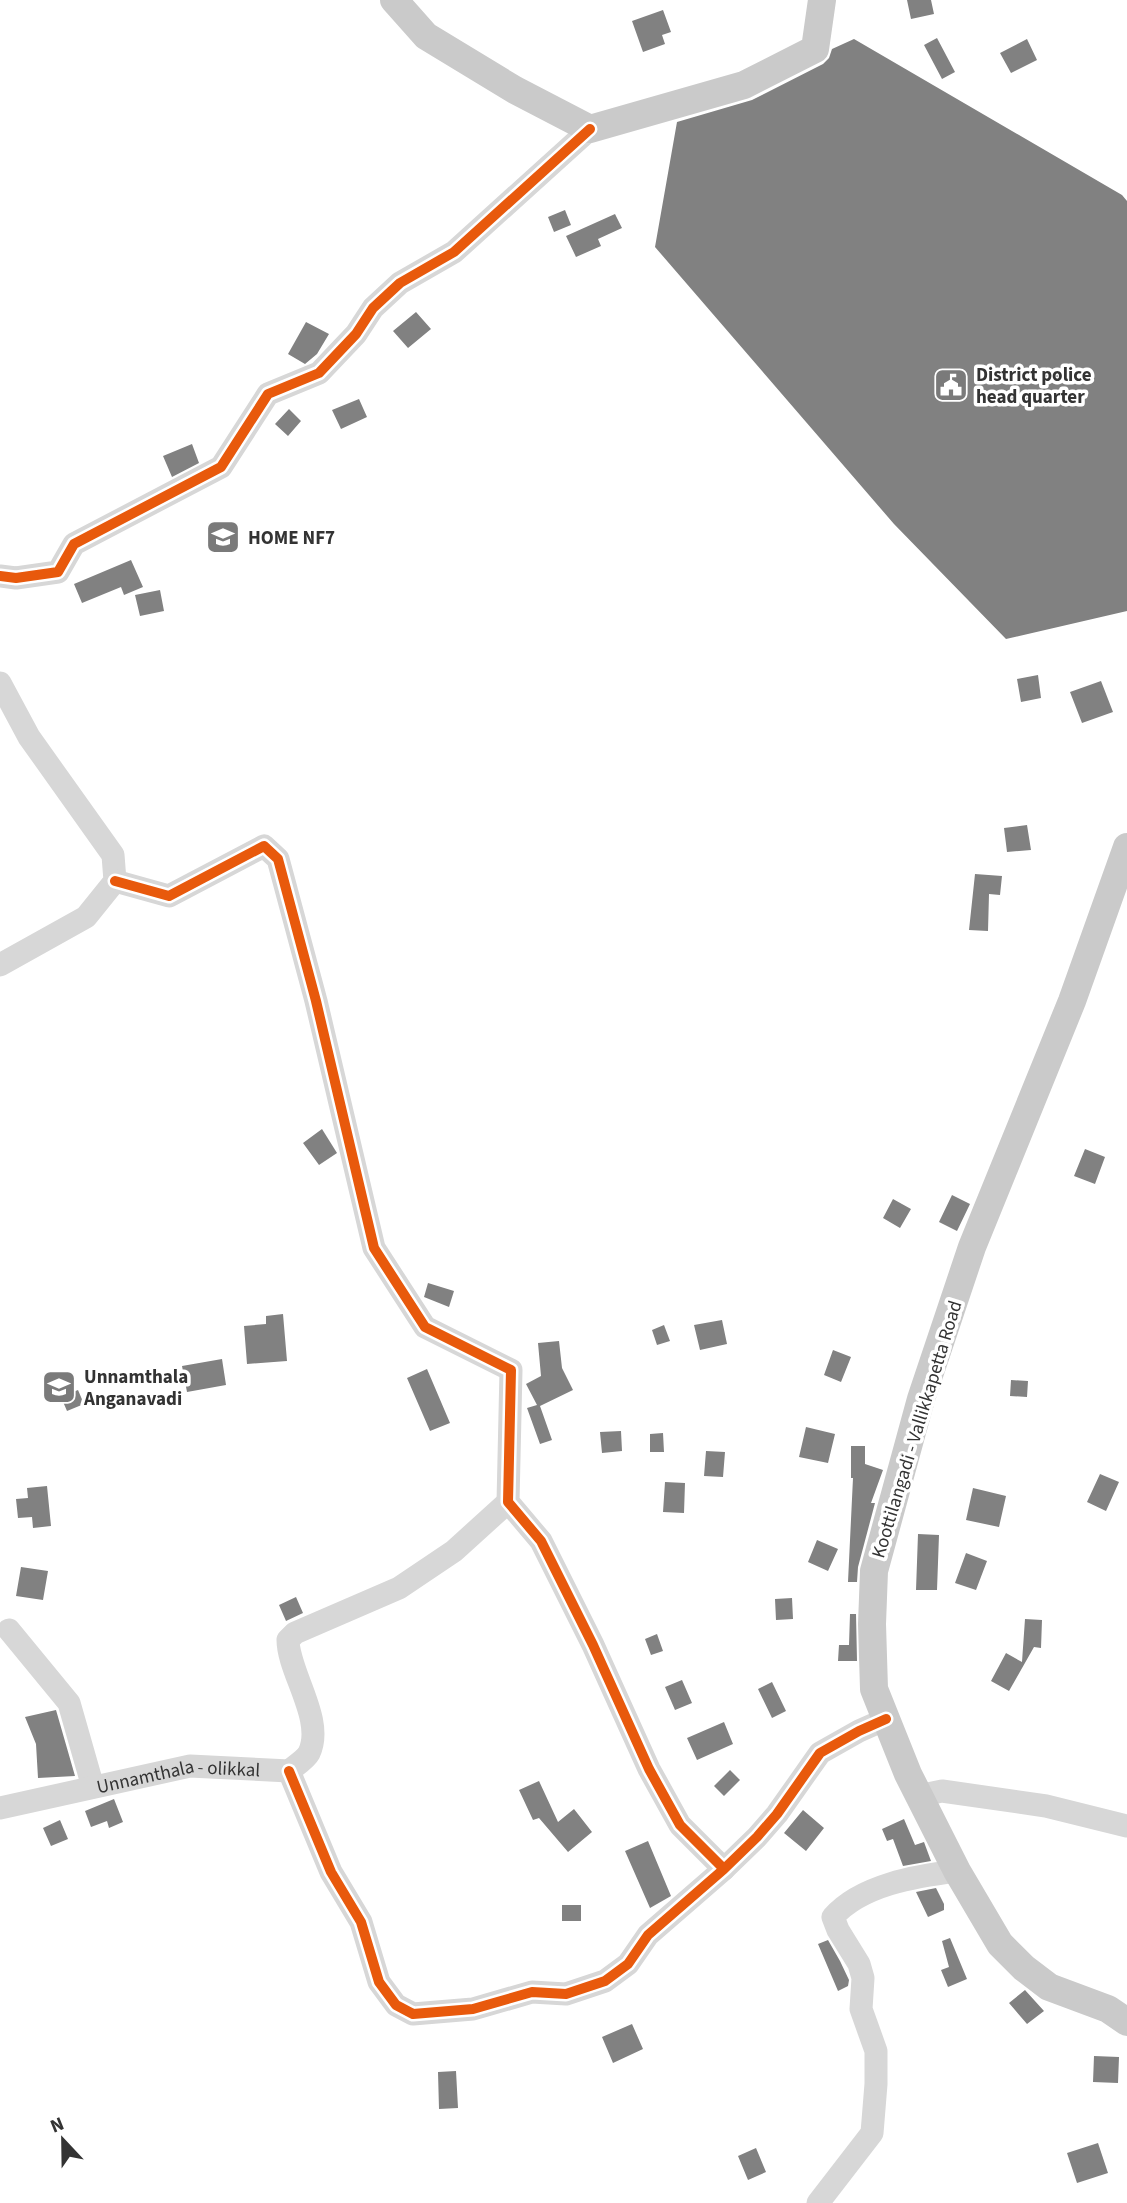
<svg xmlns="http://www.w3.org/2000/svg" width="1127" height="2203" font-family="'Source Sans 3',sans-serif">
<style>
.building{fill:#818181}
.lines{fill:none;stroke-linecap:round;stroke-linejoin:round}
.minor{stroke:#d7d7d7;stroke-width:23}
.major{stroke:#cacaca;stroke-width:28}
.cycleway-casing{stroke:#fff;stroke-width:15}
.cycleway{stroke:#e8590c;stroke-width:10}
.labels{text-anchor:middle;stroke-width:7;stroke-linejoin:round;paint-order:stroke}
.poi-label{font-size:19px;font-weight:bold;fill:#333;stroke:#fff;text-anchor:start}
.street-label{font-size:19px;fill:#333;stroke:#fff}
</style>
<rect width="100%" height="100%" fill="#fff"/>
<path class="building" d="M907,0H931L934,14L911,19Z
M663,10L671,32L662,35L665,44L643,52L632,21Z
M937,38L955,72L942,79L924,45Z
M854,39L1122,195L1127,201V611L1006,639L894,524L655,247L677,122L752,100L823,64L829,58L832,49Z
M1027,39L1037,60L1011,73L1000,53Z
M565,210L571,225L554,232L548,217Z
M615,214L622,228L598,239L601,246L576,257L566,236Z
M416,312L431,329L408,348L393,331Z
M306,322L329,334L317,354L305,364L288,354Z
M359,399L367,417L341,429L332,410Z
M289,409L301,421L288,436L275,424Z
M192,444L199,463L172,477L163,456Z
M131,560L143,587L124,595L121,587L82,603L74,584Z
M160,590L164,611L140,616L135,595Z
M1038,675L1041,698L1021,702L1017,679Z
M1101,681L1113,712L1082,723L1070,692Z
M1027,825L1031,850L1007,852L1004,828Z
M975,874L1002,876L1000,895L989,894L988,931L969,930Z
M322,1129L337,1153L319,1165L303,1143Z
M1085,1149L1105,1157L1095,1184L1074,1176Z
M952,1195L970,1204L957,1231L939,1222Z
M893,1199L911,1209L900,1228L883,1218Z
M428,1283L454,1291L449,1307L424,1297Z
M283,1314L287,1361L247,1364L244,1326L266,1324V1316Z
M722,1320L727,1344L700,1350L694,1325Z
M664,1325L670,1341L657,1345L652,1330Z
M559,1341L562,1368L573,1390L540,1406L552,1440L540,1444L527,1408L537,1405L526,1384L541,1376L538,1343Z
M833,1350L851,1357L841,1382L824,1375Z
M222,1359L226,1385L187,1392L182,1366Z
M427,1369L450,1423L430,1431L407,1378Z
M1011,1380L1028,1381L1027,1397L1010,1396Z
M78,1390L84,1404L67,1411L61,1397Z
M806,1427L835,1434L828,1463L799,1457Z
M621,1431L622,1451L602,1453L600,1432Z
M663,1433L664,1452H650V1434Z
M851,1446H865V1464L883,1470L871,1503H875L858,1567L857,1582H848L853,1478H851Z
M706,1451L725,1452L723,1477L704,1476Z
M1100,1474L1119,1482L1106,1511L1087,1502Z
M665,1482L685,1483L684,1513L663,1512Z
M47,1486L51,1526L33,1528L32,1517L18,1518L16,1499L28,1498L27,1488Z
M973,1488L1006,1496L999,1527L966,1520Z
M918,1534L939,1535L937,1590H916Z
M817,1540L838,1549L828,1571L808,1562Z
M966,1553L987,1561L976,1590L955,1583Z
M21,1567L48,1571L43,1600L16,1596Z
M296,1597L303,1613L286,1621L279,1605Z
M792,1598L793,1619L776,1620L775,1599Z
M850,1614H856L857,1661H838L839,1645H849Z
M1025,1619L1042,1620L1041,1648L1034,1647L1009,1691L991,1681L1006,1653L1022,1662Z
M657,1634L663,1651L651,1655L645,1639Z
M682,1680L692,1703L675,1710L665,1687Z
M772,1682L786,1711L772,1718L758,1689Z
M56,1710L75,1776L38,1778L36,1744L25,1717Z
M724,1722L733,1744L697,1760L687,1738Z
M730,1770L740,1780L724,1796L714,1786Z
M539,1781L558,1822L574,1809L592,1832L568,1852L539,1818L533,1820L519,1790Z
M114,1799L123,1822L109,1828L107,1821L91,1827L85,1811Z
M803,1810L824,1828L806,1851L784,1833Z
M904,1819L915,1845L924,1842L931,1861L903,1866L893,1839L887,1841L882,1829Z
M60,1820L68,1839L51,1846L43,1828Z
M648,1841L671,1896L650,1908L625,1851Z
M936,1888L944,1904V1910L928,1917L916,1892Z
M562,1905H581V1921H562Z
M950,1938L967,1979L948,1987L941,1970L949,1967L942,1941Z
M828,1940L840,1961L849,1980L848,1986L838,1991L818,1944Z
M1025,1990L1044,2011L1027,2024L1009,2003Z
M632,2024L643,2049L613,2063L602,2037Z
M1094,2056L1119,2057L1118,2083L1093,2082Z
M456,2071L458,2108L439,2109L438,2072Z
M1098,2143L1108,2173L1077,2183L1067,2153Z
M756,2148L766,2172L748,2180L738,2156Z"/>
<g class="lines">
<g class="minor">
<path d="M0,576L16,578L58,572L74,544L221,467L268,394L319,373L356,334L373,308L400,283L454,252L590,129"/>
<path d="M0,683L29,737L113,855L115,881L86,917L0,965"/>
<path d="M115,881L169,896L264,846L278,859L316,1001L374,1248L425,1327L511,1370L508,1502L541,1541L593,1645L649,1769L680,1825L724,1869"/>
<path d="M9,1630L69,1703L93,1787"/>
<path d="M289,1771L331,1872L361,1922L379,1982L396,2005L413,2014L473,2009L532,1992L566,1994L605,1981L628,1964L648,1935L724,1869L757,1837L777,1814L820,1753L859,1731L886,1719"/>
<path d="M918,1796L942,1791L1046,1806L1127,1826"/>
<path id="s1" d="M0,1808L190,1766L289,1771C295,1766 306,1759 309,1753C325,1720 288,1672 288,1640L295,1633L399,1588L454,1551L508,1502"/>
<path d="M818,2203L872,2133L876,2084V2051L861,2009L863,1978L859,1964L838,1930L833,1917C861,1885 916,1876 957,1871"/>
</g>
<path class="major" d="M394,0L426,36L515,90L590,129L744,85L815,49L822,0
M1127,847L1072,1001L972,1247L921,1399L874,1571L872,1624L874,1689L908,1774L957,1871L1000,1944L1024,1968L1049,1987L1108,2009L1127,2022"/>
<g class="cycleway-casing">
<path id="cycleway" d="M0,576L16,578L58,572L74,544L221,467L268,394L319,373L356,334L373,308L400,283L454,252L590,129
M115,881L169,896L264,846L278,859L316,1001L374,1248L425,1327L511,1370L508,1502L541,1541L593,1645L649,1769L680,1825L724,1869
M289,1771L331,1872L361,1922L379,1982L396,2005L413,2014L473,2009L532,1992L566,1994L605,1981L628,1964L648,1935L724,1869L757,1837L777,1814L820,1753L859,1731L886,1719"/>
</g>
<use href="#cycleway" class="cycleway"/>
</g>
<defs>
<g id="civic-square" transform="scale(1.75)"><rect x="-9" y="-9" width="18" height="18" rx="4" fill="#7a7a7a" stroke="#fff"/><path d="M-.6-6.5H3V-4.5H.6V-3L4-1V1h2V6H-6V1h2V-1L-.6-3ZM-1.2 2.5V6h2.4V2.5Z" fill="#fff"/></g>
<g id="school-square" transform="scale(1.75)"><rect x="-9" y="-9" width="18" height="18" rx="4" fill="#7a7a7a" stroke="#fff"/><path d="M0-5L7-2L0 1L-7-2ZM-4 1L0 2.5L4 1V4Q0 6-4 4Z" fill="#fff"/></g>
</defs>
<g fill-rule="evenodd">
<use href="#civic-square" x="951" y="385"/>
<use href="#school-square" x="223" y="537"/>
<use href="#school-square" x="59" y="1387"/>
</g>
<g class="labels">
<g class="poi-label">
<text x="976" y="381">District police<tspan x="976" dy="22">head quarter</tspan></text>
<text x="248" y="544">HOME NF7</text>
<text x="84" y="1383">Unnamthala<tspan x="84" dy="22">Anganavadi</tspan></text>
</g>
<g class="street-label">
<text transform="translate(916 1429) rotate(-73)" y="7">Koottilangadi - Vallikkapetta Road</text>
<text dy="7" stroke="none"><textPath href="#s1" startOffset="182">Unnamthala - olikkal</textPath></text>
</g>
</g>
<g transform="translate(63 2140) rotate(338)" stroke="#ffffff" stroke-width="5" paint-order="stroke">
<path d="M0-5L12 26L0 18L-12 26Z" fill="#333333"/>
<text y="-10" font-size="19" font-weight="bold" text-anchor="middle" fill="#333333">N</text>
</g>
</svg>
